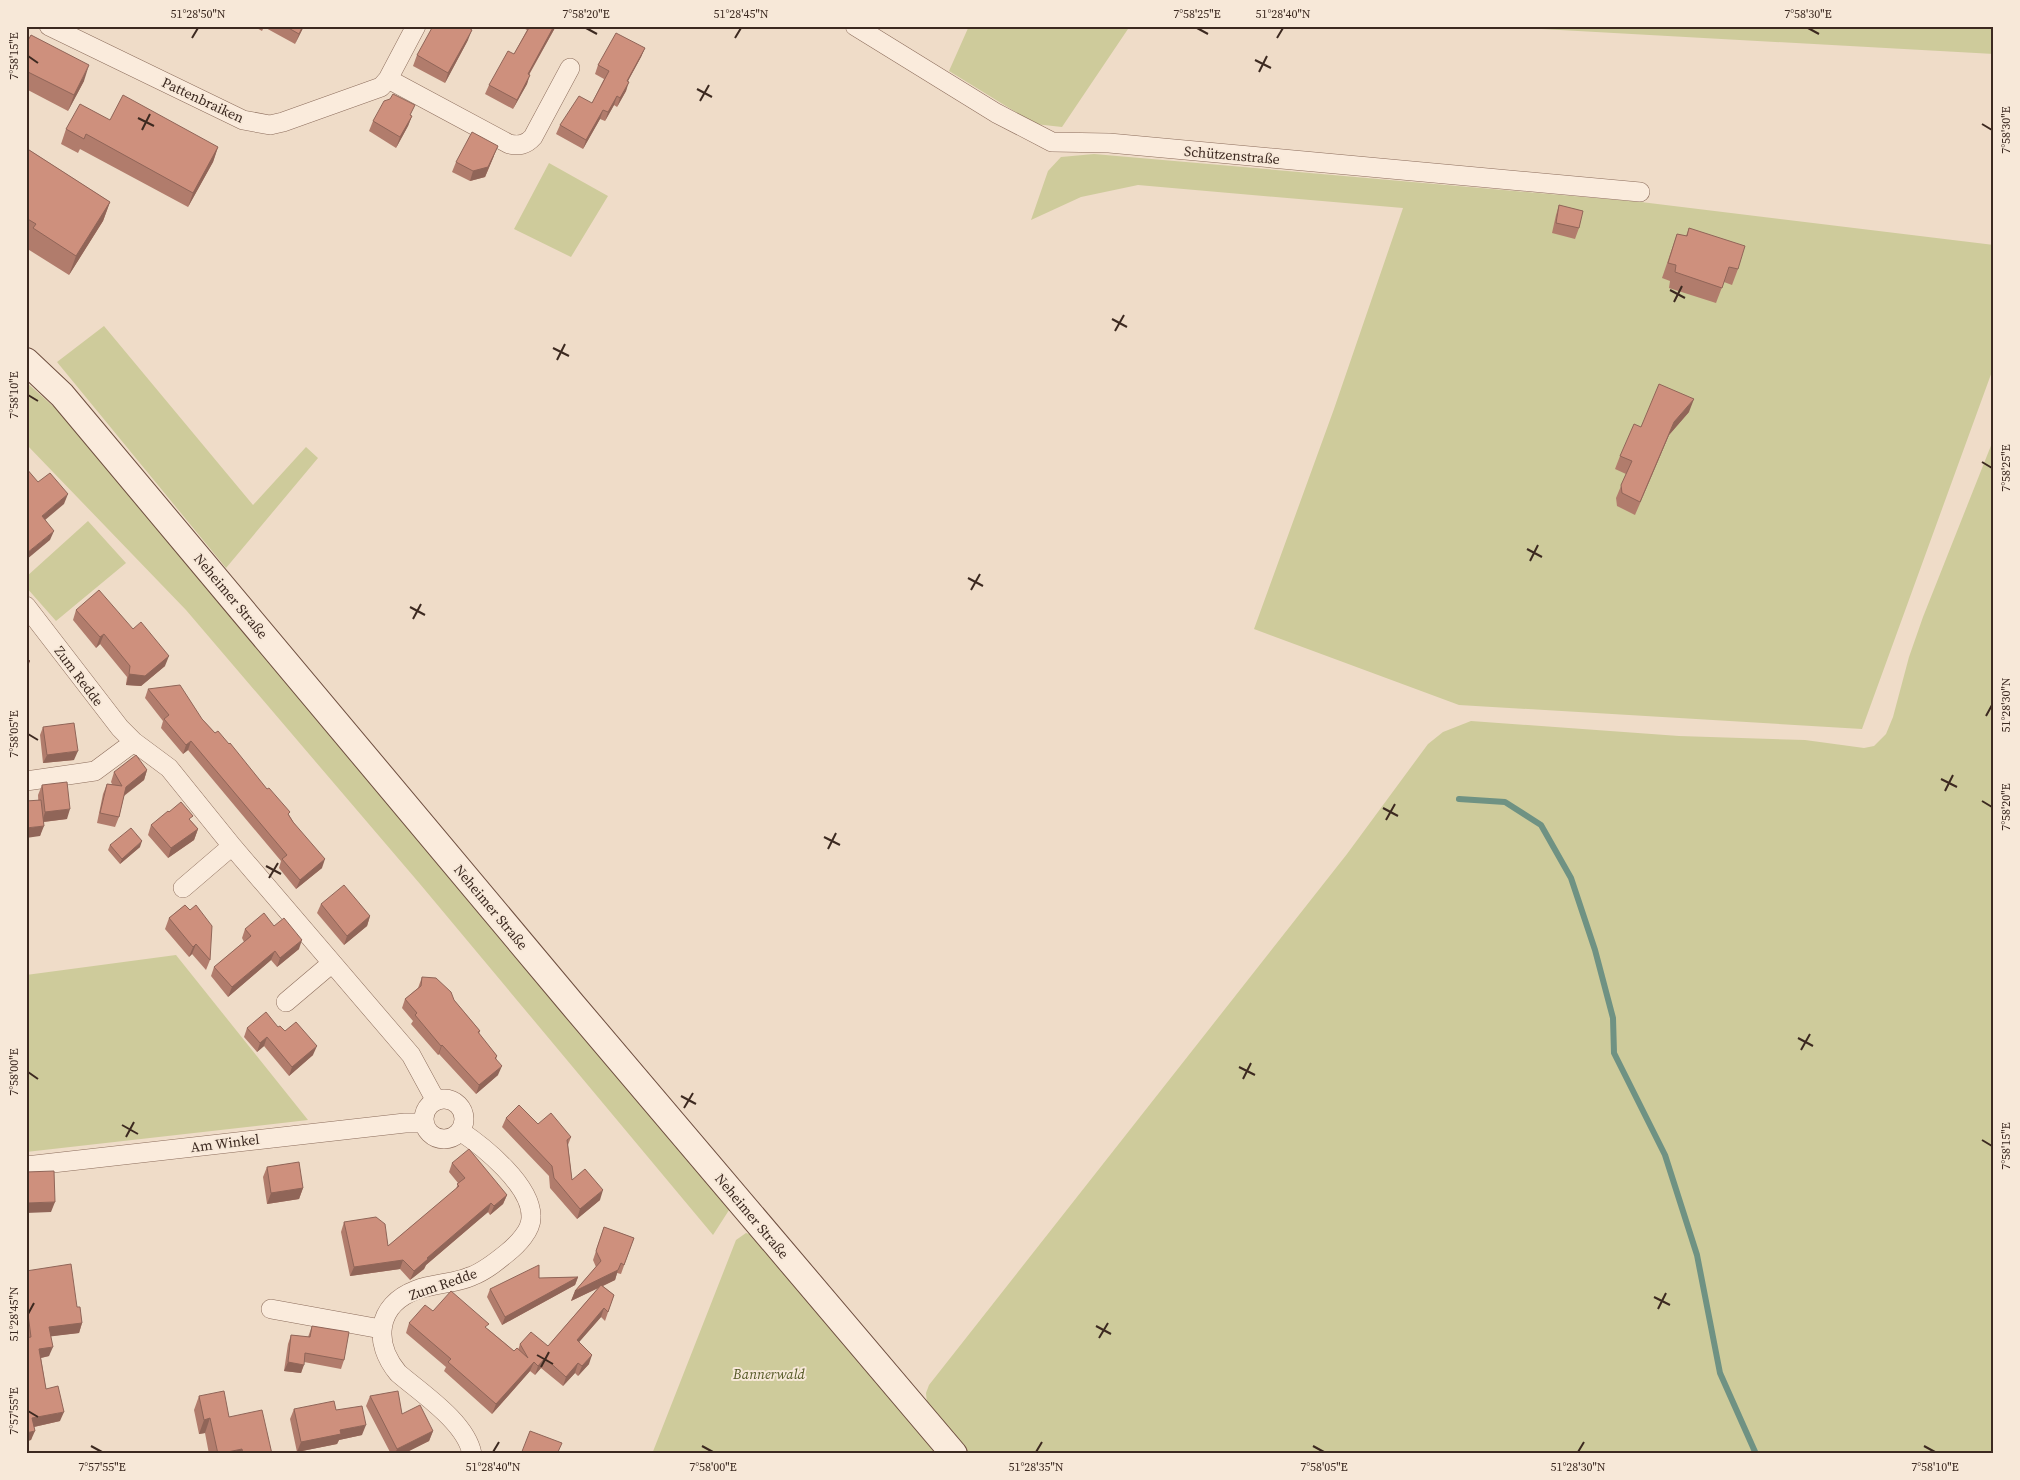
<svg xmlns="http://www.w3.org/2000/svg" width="2020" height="1480" font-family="'Source Serif 4',serif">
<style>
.green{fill:#cecb9b}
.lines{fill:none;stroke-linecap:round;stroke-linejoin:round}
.stream{stroke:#6f9283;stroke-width:6}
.minor-casing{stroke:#8c6d5c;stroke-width:20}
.secondary-casing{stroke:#6e4e3f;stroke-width:28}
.minor{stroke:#faebdc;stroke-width:19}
.secondary{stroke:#faebdc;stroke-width:26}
.wall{fill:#b17c6c}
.shaded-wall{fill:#906558}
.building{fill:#ce907d;stroke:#906558}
.ticks{fill:none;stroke:#3c2920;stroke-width:2}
.labels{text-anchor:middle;stroke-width:4;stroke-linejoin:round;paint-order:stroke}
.street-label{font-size:14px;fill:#3c2920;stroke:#f7e8d8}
.park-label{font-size:14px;font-style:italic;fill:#555926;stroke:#f7e8d8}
.neatline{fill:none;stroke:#3c2920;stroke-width:2}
.ticks-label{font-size:12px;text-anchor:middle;fill:#3c2920}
</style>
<rect width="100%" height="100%" fill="#efdcc8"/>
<path class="green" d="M969,26H1130L1062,127L1035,124L949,71Z
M1486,26H1994V54Z
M1094,154L1641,202L1994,245V366L1862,729L1459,705L1254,629L1334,409L1403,208L1138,185L1081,197L1031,220L1048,171L1061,157Z
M549,163L608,196L571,257L514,229Z
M104,326L253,505L306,447L318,458L226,568L57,362Z
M26,382L63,415L731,1207L713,1235L420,884L186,610L26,444Z
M1994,438V1454H966L927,1404L926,1393L929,1385L1347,854L1428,744L1443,732L1471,721L1679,736L1805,740L1864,748L1874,746L1886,734L1893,717L1909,657L1923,617Z
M88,521L126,563L56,621L26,587V577Z
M176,955L308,1120L26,1152V975Z
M746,1233L754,1236L939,1454H652L736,1240Z"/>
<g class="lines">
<path class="stream" d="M1459,799L1505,802L1541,825L1571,878L1595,950L1613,1018L1614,1053L1665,1155L1697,1255L1720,1373L1756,1454"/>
<g class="minor-casing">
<path id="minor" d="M49,26L243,120L270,125L283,122L381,87L388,79L416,26
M855,26L996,113L1052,142L1109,143L1640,192
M388,79L509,144C519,146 526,145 533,137L570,68
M26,606L120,728L134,742L169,768L232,846L411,1055L436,1101
M26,781L95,771L134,742
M183,888L232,846
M286,1002L332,963
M424 1119a20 20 0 1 1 40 0a20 20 0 1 1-40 0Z
M460,1131C484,1147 531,1185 531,1216C532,1230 517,1245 507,1253C496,1262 485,1271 472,1276C454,1284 434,1283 416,1290C376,1305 373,1343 398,1373C421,1393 466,1422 472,1454
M26,1166L405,1123H424
M271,1309L381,1329"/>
</g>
<g class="secondary-casing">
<path id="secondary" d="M26,361L62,395L573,1005L954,1454"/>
</g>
<use href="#minor" class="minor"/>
<use href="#secondary" class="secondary"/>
</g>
<path class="wall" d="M253,26H304L295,44L264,27L262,31Z
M520,26H556L529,75L527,84L513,109L485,94L489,85L514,54L527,30Z
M468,40L445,83L413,66L417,55Z
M26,44L84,81L68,111L26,89Z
M645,48L641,57L628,81L626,91L617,107L614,105L605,121L600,119L583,149L556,134L560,125L592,103L604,79L595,74L598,65Z
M411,116H412L408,126L396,148L369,131L373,121Z
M110,120L218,147L213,162L188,207L80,149L78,153L61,144L66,129Z
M26,148L110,202L103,221L69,275L26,248L27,242H26Z
M494,156L485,177L470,181L452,172L456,162Z
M1559,205L1579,228L1575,239L1552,233L1556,215Z
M1689,228L1738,269L1732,285L1724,282L1716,303L1669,288L1670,281L1662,278L1677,234L1686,236Z
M1689,412L1669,435L1635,515L1617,506L1616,498L1626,474L1615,469L1620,456L1641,427Z
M76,610L165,666L141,686L126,685L127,677L100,644L96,648L73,620Z
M148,689L202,719L267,789L289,815L322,868L296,889L279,868L281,861L188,750L183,754L161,728L163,721L145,698Z
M43,727L74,760L43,763L40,735Z
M147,770L144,780L124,796L119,817L115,827L97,823L103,794L107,784H112L111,782L114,772Z
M42,785L67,819L44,822L40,836L38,795Z
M169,812L191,821L198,829L194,840L168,858L148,835L151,825Z
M110,845L140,847L120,864L108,850Z
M321,904L370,916L367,926L344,945L317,913Z
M185,905L210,960L206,970L192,954L189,957L165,929L169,918Z
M274,926L299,949L277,967L271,960L228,997L211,976L214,967L244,942L242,938L245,929Z
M422,977L454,1000L480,1031L479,1034L497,1056L496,1060L498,1075L476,1094L439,1054L438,1055L411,1024L413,1021L402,1008L405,999L418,988Z
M278,1027L313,1055L289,1076L264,1046L257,1052L244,1037L247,1028Z
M506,1118L538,1124L571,1137L568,1145L572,1180L600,1200L577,1219L550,1188L549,1176L502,1127Z
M452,1163L507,1195L503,1204L490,1215L488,1212L426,1265L424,1269L410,1280L400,1269L350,1276L341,1232L344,1222L388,1246L456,1189L458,1183L449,1172Z
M267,1167L303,1188L299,1199L267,1204L263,1177Z
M604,1227L634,1238L621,1274L617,1273L615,1280L603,1286L614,1295L605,1321L601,1317L579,1342L589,1364L578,1376L575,1373L563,1386L541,1368L535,1375L530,1371L492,1414L444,1371L446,1367L406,1333L409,1323L433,1311L488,1329L514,1351L518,1350L520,1344L548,1346L598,1288L571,1301L575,1291L596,1267L593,1260Z
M26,1271L77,1307L82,1323L79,1333L51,1336L49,1356L41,1358L46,1389L60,1421L34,1427L31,1440L26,1334Z
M578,1277L575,1285L502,1325L487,1297L490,1289L539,1278Z
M312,1326L344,1360L341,1369L304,1362L301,1373L284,1371L288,1344L291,1335L308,1337Z
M199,1396L229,1417L272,1454H209L205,1433L199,1434L194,1410Z
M370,1396L433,1431L429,1441L403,1454H391L366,1406Z
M294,1409L336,1410L362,1435L339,1440L337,1444L297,1452L290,1419Z"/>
<path class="shaded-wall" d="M303,26H304L295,44L299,34Z
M554,26H556L524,83L528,74Z
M472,30L468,40L445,83L448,73Z
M645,48L641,57L623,90L627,81Z
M89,65L84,81L68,111L74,95Z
M530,75L527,84L513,109L517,100Z
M629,82L626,91L617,107L620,98Z
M617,96L614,105L605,121L608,112Z
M603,110L600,119L583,149L586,140Z
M412,116L408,126L396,148L400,137Z
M498,146L485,177L470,181L473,171Z
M218,147L213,162L188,207L193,193Z
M110,202L103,221L69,275L76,256Z
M1694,399L1689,412L1669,435L1635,515L1674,422Z
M68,494L64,504L38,526L42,516Z
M54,531L50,540L26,560L27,553Z
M104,634L100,644L96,648L100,637Z
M169,656L165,666L141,686L126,685L129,674Z
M30,661L26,672V665Z
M191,741L188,750L183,754L186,745Z
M78,751L74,760L43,763L47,755Z
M147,770L144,780L122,797L126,787Z
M70,809L67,819L42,822L45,812Z
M44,826L40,836L26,838V828Z
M198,829L194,840L168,858L171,848Z
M142,841L140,847L120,864L122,859Z
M325,859L322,868L296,889L300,880Z
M370,916L367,926L344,945L347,936Z
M302,940L299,949L277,967L280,958Z
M196,944L192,954L189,957L193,947Z
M275,951L271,960L228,997L232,987Z
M267,1037L264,1046L257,1052L260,1043Z
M442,1045L439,1054L438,1055L441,1046Z
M317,1046L313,1055L289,1076L292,1067Z
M502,1066L498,1075L476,1094L479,1085Z
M303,1188L299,1199L267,1204L271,1193Z
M603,1190L600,1200L577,1219L580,1209Z
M507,1195L503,1204L490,1215L494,1206Z
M55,1202L51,1212L26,1213V1203Z
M491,1203L488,1212L426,1265L424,1269L410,1280L414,1271L427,1258Z
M403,1260L400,1269L350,1276L354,1267Z
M618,1270L615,1280L571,1301L575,1291Z
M578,1277L575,1285L502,1325L505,1317Z
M604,1308L601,1317L573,1349L577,1340Z
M82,1323L79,1333L46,1337L49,1327Z
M53,1347L49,1356L36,1359L39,1349Z
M592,1355L589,1364L578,1376L582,1366Z
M545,1358L541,1368L535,1375L538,1366Z
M288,1362L304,1365L301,1373L284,1371Z
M534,1362L530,1371L492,1414L496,1404Z
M578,1363L575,1373L563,1386L566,1377Z
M64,1412L60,1421L29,1428L32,1418Z
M210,1418L205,1433L199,1434L204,1420Z
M366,1425L362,1435L339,1440L337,1444L297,1452L301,1442L340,1430Z
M35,1431L31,1440L26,1442V1433Z
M433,1431L429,1441L403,1454H395L397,1449Z
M242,1449L241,1454H220Z"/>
<path class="building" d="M285,26H303L299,34Z
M433,26H466L472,30L448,73L417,55Z
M530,26H554L528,74L530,75L517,100L489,85L508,51L514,54Z
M616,33L645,48L627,81L629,82L620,98L617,96L608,112L603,110L586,140L560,125L579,96L592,103L609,71L598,65Z
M31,35L89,65L74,95L26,71V44Z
M393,94L415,105L410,115L412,116L400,137L373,121L384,101L390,99Z
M123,95L218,147L193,193L86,134L84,139L66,129L80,104L110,120Z
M472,132L498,146L488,167L473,171L456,162Z
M26,148L110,202L76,256L33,228L36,224L26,218Z
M1559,205L1583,211L1579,228L1556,223Z
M1689,228L1745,246L1738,269L1729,267L1722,288L1675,272L1676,265L1668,263L1677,234L1687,236Z
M1659,384L1694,399L1674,422L1640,502L1622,493L1621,485L1632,461L1620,456L1634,424L1641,427Z
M26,468L38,482L50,473L68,494L42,516L54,531L27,553Z
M99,590L133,629L141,622L169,656L145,676L129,674L130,666L104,634L100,637L76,610Z
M26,657L30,661L26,665Z
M180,685L202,719L215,733L218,731L229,744L230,743L267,789L269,788L290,812L288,814L293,822L325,859L300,880L282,859L287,855L191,741L186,745L164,719L169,715L148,689Z
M74,723L78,751L47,755L43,727Z
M136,755L147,770L126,787L119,817L100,813L107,784L122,786L114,772Z
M67,782L70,809L45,812L42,785Z
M41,800L44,826L26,828V801Z
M181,802L193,816L189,819L198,829L171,848L151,825L168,811L169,812Z
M131,828L142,841L122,859L110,845Z
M344,885L370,916L347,936L321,904Z
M185,905L190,910L196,905L212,926L210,960L196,944L193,947L169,918Z
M264,913L274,926L284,918L302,940L280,958L275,951L232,987L214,967L251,936L245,929Z
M422,977L436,978L451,992L454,1000L480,1031L478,1032L497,1056L495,1058L502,1066L479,1085L442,1045L441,1046L415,1015L417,1013L405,999L421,986Z
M266,1012L278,1027L280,1026L285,1031L296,1022L317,1046L292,1067L267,1037L260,1043L247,1028Z
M519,1105L538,1124L551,1113L571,1137L567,1140L572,1180L585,1169L603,1190L580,1209L554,1178L552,1166L506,1118Z
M469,1149L507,1195L494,1206L491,1203L427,1258L428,1259L414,1271L403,1260L354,1267L344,1222L376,1217L385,1224L388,1246L459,1186L457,1184L465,1178L452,1163Z
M299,1162L303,1188L271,1193L267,1167Z
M54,1171L55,1202L26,1203V1172Z
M604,1227L634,1238L624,1265L621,1263L618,1270L575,1291L601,1261L596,1251Z
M71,1264L77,1307H80L82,1323L49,1327L53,1347L39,1349L46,1389L58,1386L64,1412L32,1418L35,1431L26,1433V1338L31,1337L26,1299V1271Z
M539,1265V1278L578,1277L505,1317L490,1289Z
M601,1285L614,1295L608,1312L604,1308L577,1340L592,1355L582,1366L578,1363L566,1377L545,1358L538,1366L534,1362L496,1404L448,1362L451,1359L409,1323L425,1305L433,1311L451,1291L489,1324L485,1327L514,1351L517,1348L528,1358L520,1344L531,1332L548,1346Z
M312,1326L349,1332L344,1360L305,1353L304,1365L288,1362L291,1335L310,1337Z
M224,1391L229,1417L262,1410L272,1454H243L242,1449L218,1454L210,1418L204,1420L199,1396Z
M398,1391L402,1414L420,1405L433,1431L397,1449L370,1396Z
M334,1401L336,1410L362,1406L366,1425L340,1430L341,1434L301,1442L294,1409Z
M530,1431L562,1443L557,1454H521Z"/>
<path class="ticks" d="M586,28L597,34M1197,28L1208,34M1808,28L1819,34M192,38L198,28M735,38L741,28M1277,38L1283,28M28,56L38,63M1255,60L1271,68M1259,72L1267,56M697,89L712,97M700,101L709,85M138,118L154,126M1982,124L1992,130M142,130L150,114M1670,290L1685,298M1674,302L1682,286M1112,319L1127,327M1115,331L1124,315M553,348L569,356M557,360L565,344M28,395L38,401M1982,462L1992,468M1527,549L1542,557M1530,561L1538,545M968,578L983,586M971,590L980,574M410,607L425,615M413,619L421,604M1986,716L1992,705M28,734L38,740M1941,779L1957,787M1945,791L1953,775M1982,801L1992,807M1383,808L1398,816M1386,820L1395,804M824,837L840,845M828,849L836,833M266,866L281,874M269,878L278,863M1798,1038L1813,1046M1801,1050L1810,1034M1239,1067L1255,1075M28,1072L38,1079M1243,1079L1251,1063M681,1096L696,1104M684,1108L693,1093M122,1125L138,1134M126,1137L134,1122M1982,1140L1992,1146M1654,1297L1670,1305M1658,1309L1666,1293M28,1314L34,1303M1096,1326L1111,1334M1099,1338L1108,1323M537,1355L553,1364M541,1367L549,1352M28,1411L38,1417M91,1446L102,1452M702,1446L713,1452M1313,1446L1324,1452M1924,1446L1935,1452M493,1452L499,1442M1036,1452L1042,1442M1578,1452L1584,1442"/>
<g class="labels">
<g class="street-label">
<text transform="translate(203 100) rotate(25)" y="5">Pattenbraiken</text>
<text transform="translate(1232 155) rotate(5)" y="5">Schützenstraße</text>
<text transform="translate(231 596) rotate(50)" y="5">Neheimer Straße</text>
<text transform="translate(79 676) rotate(53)" y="5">Zum Redde</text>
<text transform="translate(491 907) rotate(50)" y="5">Neheimer Straße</text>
<text transform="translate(225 1143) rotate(-7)" y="5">Am Winkel</text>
<text transform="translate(752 1216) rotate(50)" y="5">Neheimer Straße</text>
<text transform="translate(443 1284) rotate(-19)" y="5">Zum Redde</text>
</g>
<g class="park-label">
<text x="769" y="1379">Bannerwald</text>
</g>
</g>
<rect width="2020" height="1480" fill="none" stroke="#f7e8d8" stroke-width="55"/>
<rect x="28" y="28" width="1964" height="1424" class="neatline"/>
<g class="ticks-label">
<text x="198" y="18">51°28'50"N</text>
<text x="586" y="18">7°58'20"E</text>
<text x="741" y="18">51°28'45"N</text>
<text x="1197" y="18">7°58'25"E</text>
<text x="1283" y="18">51°28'40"N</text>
<text x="1808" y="18">7°58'30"E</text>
<text transform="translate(14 56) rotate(-90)" y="4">7°58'15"E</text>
<text transform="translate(2006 130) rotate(-90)" y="4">7°58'30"E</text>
<text transform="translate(14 395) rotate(-90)" y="4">7°58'10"E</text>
<text transform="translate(2006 468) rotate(-90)" y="4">7°58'25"E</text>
<text transform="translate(2006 705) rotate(-90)" y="4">51°28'30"N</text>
<text transform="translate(14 734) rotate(-90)" y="4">7°58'05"E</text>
<text transform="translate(2006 807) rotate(-90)" y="4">7°58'20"E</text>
<text transform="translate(14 1072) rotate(-90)" y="4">7°58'00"E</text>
<text transform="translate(2006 1146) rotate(-90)" y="4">7°58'15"E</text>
<text transform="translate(14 1314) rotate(-90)" y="4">51°28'45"N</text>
<text transform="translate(14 1411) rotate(-90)" y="4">7°57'55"E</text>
<text x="102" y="1471">7°57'55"E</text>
<text x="493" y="1471">51°28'40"N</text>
<text x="713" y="1471">7°58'00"E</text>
<text x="1036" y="1471">51°28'35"N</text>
<text x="1324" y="1471">7°58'05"E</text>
<text x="1578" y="1471">51°28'30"N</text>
<text x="1935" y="1471">7°58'10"E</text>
</g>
</svg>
